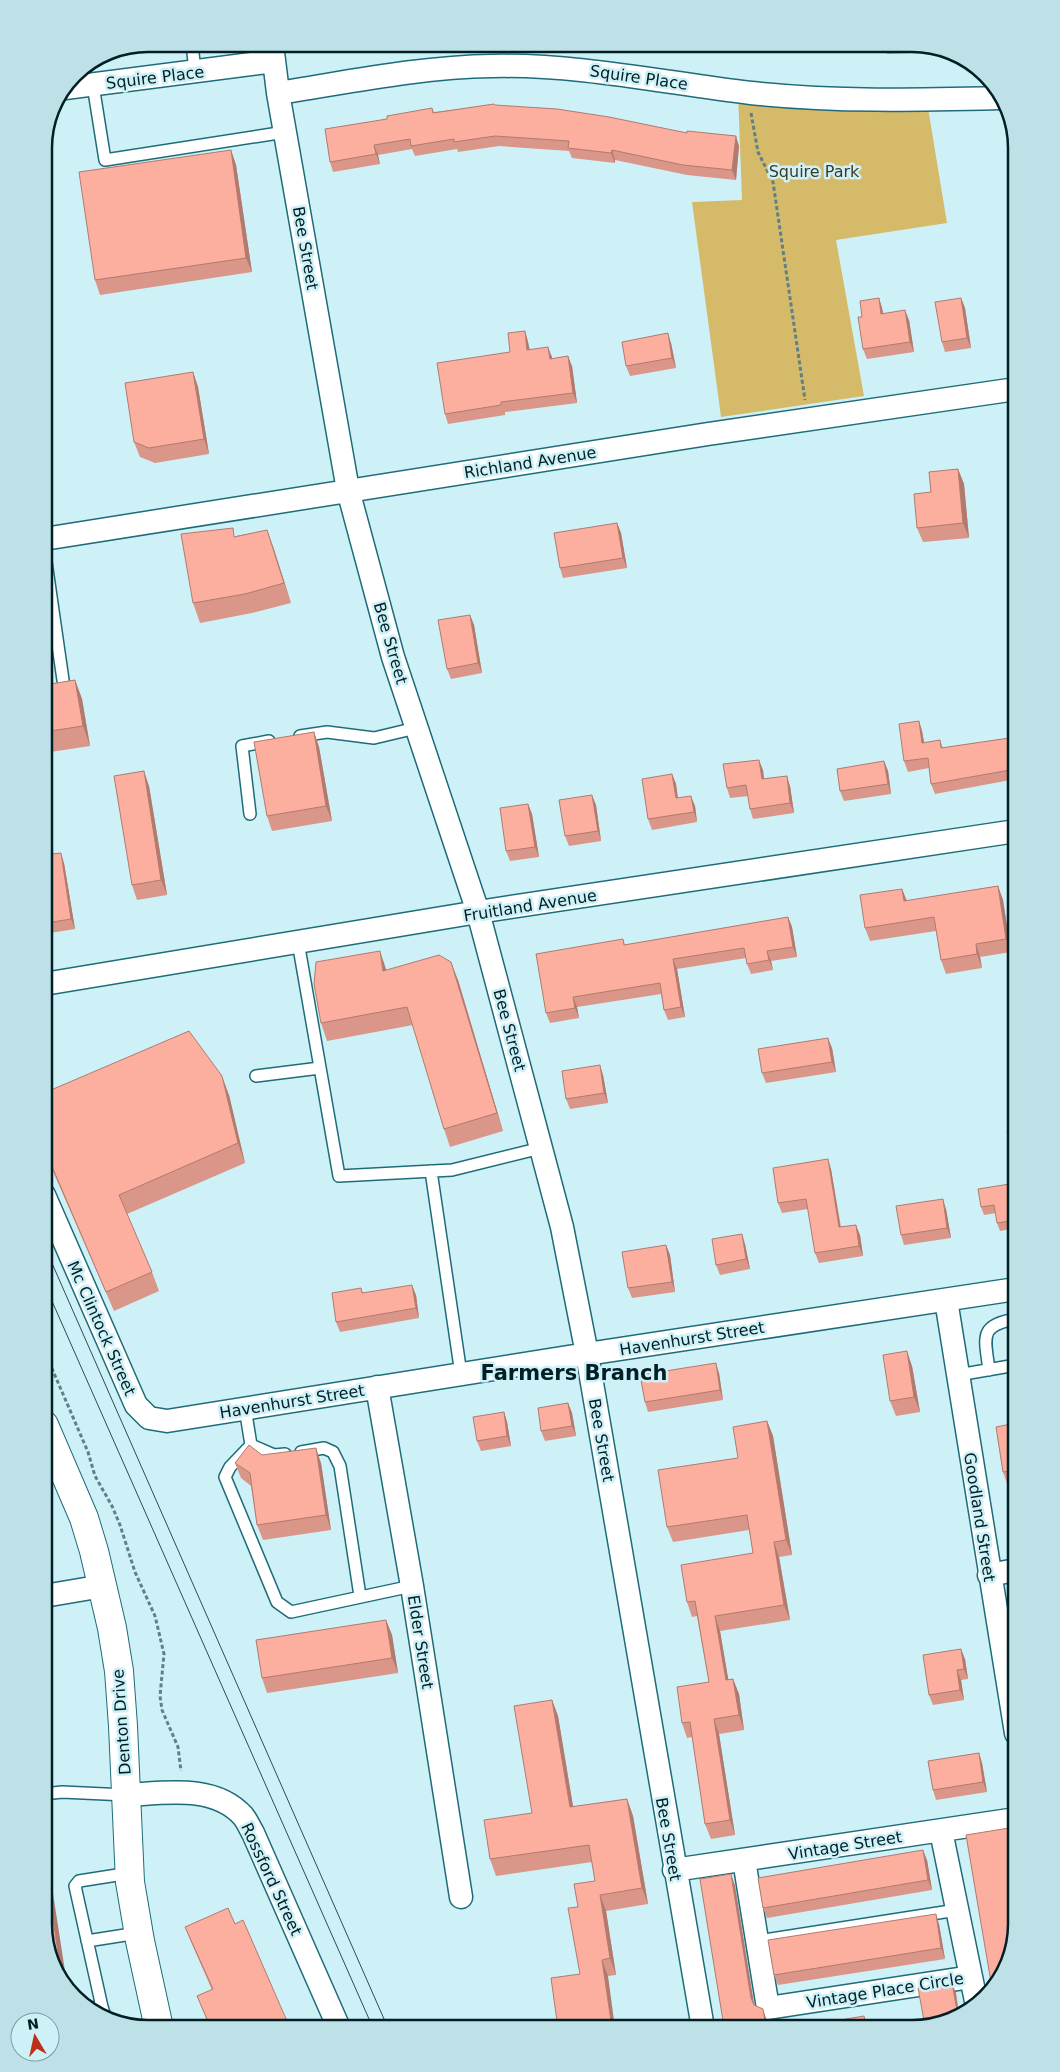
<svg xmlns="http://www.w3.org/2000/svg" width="1060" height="2072" font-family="'DejaVu Sans',sans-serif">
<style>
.green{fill:#d5bb69}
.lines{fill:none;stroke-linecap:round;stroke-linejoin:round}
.service-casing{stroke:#1e6c79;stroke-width:14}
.minor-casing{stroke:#1e6c79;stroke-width:25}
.tertiary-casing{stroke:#1e6c79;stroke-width:30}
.path{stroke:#5f8086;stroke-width:3;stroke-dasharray:4 2.5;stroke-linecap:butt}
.service{stroke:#fff;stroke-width:11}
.minor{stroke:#fff;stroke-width:22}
.tertiary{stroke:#fff;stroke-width:28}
.tram{stroke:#2d4c52;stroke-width:1}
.wall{fill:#da9689}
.shaded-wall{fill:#b17a6f}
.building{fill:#fdaf9f;stroke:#b17a6f}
.labels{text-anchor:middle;stroke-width:5;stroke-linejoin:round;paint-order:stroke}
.street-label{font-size:16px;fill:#011f25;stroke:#cef1f8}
.park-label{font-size:16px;fill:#403922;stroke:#cef1f8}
.district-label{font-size:21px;font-weight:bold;fill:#011f25;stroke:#cef1f8}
.rim{fill:none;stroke:#011f25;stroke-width:2.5}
</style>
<rect width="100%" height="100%" fill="#cef1f8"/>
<path class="green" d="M738,93L928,108L947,223L836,240L864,396L721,417L692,202L742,200Z"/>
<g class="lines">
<g class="service-casing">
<path id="service" d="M192,44L195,71
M93,85L105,160L285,132
M44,548L63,680
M300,736L327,732L374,738L416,728
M250,814L242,746L269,741
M298,942L339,1176L452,1170L541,1148
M256,1076L320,1068
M431,1171L461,1374
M989,1370C985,1338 978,1325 1016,1319
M958,1375L1016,1365
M245,1408L251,1445L274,1455L285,1454
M251,1445L230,1467L225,1477L277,1602L291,1612L412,1586
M301,1452L324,1448L333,1452L340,1466L360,1596
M44,1794L62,1792L126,1795
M87,1941L138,1933
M758,1941L957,1910
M102,2007L75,1886L79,1881L130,1873
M89,2008L102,2007L104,2013"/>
</g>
<g class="minor-casing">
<path id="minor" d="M272,44L278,93L348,490L393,657L478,912L562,1227L587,1354L703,2028
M65,88L274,61
M278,93C349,82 420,67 492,66C580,64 665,83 751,93C834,102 917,100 1000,98
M44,539L708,434L1016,389
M44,984L478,912L1016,831
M44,1195L136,1405L149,1418L167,1421L587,1354L1016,1289
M946,1300L1016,1733
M377,1387L412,1586L461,1897
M989,1575L1016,1570
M44,1596L103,1586
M126,1795C165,1793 214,1784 243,1816C247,1821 250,1828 253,1833L339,2028
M941,1831L976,2001
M744,1860L768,2008L971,1977
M674,1870L1016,1819"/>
</g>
<g class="tertiary-casing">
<path id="tertiary" d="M44,1425L84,1518L94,1551L112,1628L119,1671L123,1726L130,1882L140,1941L159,2028"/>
</g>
<path class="path" d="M751,113L758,152L773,182L805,400
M44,1350L88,1452L95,1476L112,1506L120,1525L135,1572L155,1616L164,1654L160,1696L162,1710L178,1747L181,1771"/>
<use href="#service" class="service"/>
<use href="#minor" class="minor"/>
<use href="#tertiary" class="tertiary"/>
<path class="tram" d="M44,1245L388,2028
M44,1283L373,2028"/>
</g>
<path class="wall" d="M751,44H857L856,51Z
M883,44H919L921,45H914V53L887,54Z
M495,105L739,146L736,180L687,175L615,160V163L572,158L569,151L499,146L458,152L457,149L415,156L412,149L378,155L380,164L333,172L330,162L387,119L432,108L434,112Z
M231,150L236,165L252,272L100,295L95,280Z
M879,298L882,308L883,313L909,320L914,352L867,359L863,349L862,317Z
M961,298L965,308L971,348L945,352L942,342Z
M525,331L528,342L530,350L572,366L577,403L505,412V415L448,424L445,414L510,352Z
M671,343L676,368L630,376L626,366Z
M193,372L198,387L209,454L155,463L140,457L134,442Z
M958,469L964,484L969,538L923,542L917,528L931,492Z
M617,523L621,533L627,568L563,578L560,568Z
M267,530L291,603L252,613L200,623L193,603L236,536Z
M470,615L474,625L482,673L451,679L447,669Z
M75,680L82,699L90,746L44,753V685Z
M919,721L922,731L924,743L940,740L943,748L1016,737V779L935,794L931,784L929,768L908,772L904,761Z
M314,732L319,747L332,821L272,831L267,816Z
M884,761L888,771L891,794L844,801L840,791Z
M763,770L764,779L790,786L794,813L753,819L750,809L748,796L730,798L727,788Z
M672,774L676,784L678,798L695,806L697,822L652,830L648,819Z
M149,786L167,895L137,900L132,885Z
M528,804L532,814L539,857L510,861L506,851Z
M596,805L601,841L569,846L565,836Z
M64,863L75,929L50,933L46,923Z
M998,886L1003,900L1011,952L980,957L982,968L946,974L941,960L936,931L870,941L865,928L902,889L907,901Z
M788,917L792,927L797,957L771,961L773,970L751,974L747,964L746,958L677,969L685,1017L668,1020L664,1010L661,994L577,1007L579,1018L550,1023L546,1013L623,939L625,945Z
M387,970L458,980L503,1131L450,1147L444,1129L413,1025L327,1041L321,1023Z
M832,1048L836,1072L766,1083L762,1073Z
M44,1074L51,1090L229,1095L245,1163L127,1214L152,1272L159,1291L114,1311L44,1151Z
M603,1075L608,1103L570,1109L566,1099Z
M1016,1130V1228L1000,1231L997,1223L996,1213L984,1215L981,1207L1016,1183Z
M831,1169L841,1227L860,1235L863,1256L819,1263L815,1253L808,1209L782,1213L778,1203Z
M946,1209L951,1238L904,1245L901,1235Z
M745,1244L750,1269L720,1275L716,1265Z
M666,1245L670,1255L675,1292L632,1298L628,1288Z
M361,1288L363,1293L416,1295L419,1318L340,1332L336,1322Z
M912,1366L920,1412L896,1416L890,1401Z
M719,1373L723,1400L648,1412L645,1402Z
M568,1403L572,1413L576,1436L545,1441L541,1431Z
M504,1412L507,1422L511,1446L481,1451L477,1441Z
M767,1421L773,1436L792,1555L779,1557L790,1620L720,1631L728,1679H733L739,1694L744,1730L719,1734L735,1835L711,1839L705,1824L692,1737L687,1738L682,1723L709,1682L697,1616L692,1617L687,1602L753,1553L749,1530L673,1542L667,1527L738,1458Z
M1016,1423V1500H1013L1003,1472Z
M262,1455L321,1463L331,1530L263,1540L257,1525L251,1486L241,1478L235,1463Z
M386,1620L392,1635L398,1673L267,1693L262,1678Z
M965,1659L968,1679L961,1680L964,1700L933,1705L929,1695Z
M44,1700L52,1753L44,1754Z
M552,1700L558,1716L573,1807L627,1799L633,1816L648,1904L606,1911L616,1975L608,1976L580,1974L578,1907L595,1881L592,1862L496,1876L490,1859L532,1813Z
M979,1753L982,1763L987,1792L936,1800L933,1790Z
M927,1860L932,1890L767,1918L763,1908Z
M731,1874L735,1886L754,2005L767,2021L768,2028H725L700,1879Z
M235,1924L290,2028H210L197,1996L212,1990L191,1942L185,1927Z
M939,1924L945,1959L778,1985L774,1975Z"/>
<path class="shaded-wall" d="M854,44H857L856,51Z
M911,44H914V53Z
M736,136L739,146L736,180L732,170Z
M374,145L378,155L380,164L376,154Z
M231,150L236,165L252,272L246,258Z
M612,150L615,160V163L611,153Z
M879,298L882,308L885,324L881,314Z
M961,298L965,308L971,348L967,338Z
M905,310L909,320L914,352L910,342Z
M525,331L528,342L531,360L527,350Z
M668,333L671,343L676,368L672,358Z
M548,347L552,357L554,369L550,359Z
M568,356L572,366L577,403L573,393Z
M193,372L198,387L209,454L204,439Z
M958,469L964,484L969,538L963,523Z
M617,523L621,533L627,568L623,558Z
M267,530L274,549L291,603L284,583Z
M470,615L474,625L482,673L478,663Z
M75,680L82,699L90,746L83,726Z
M919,721L922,731L926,753L922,743Z
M314,732L319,747L332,821L326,806Z
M759,760L763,770L765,789L762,779Z
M884,761L888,771L891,794L888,784Z
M144,771L149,786L167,895L161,880Z
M672,774L676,784L679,808L676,798Z
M787,776L790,786L794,813L790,803Z
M592,795L596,805L601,841L598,831Z
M691,796L695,806L697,822L694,812Z
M528,804L532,814L539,857L535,847Z
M61,853L64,863L75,929L71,919Z
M998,886L1003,900L1011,952L1006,939Z
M902,889L907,902L904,901Z
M788,917L792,927L797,957L793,947Z
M976,944L980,957L982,968L977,954Z
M380,951L386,969L390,989L383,971Z
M767,951L771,961L773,970L769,960Z
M673,959L677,969L685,1017L681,1007Z
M451,962L458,980L503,1131L497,1113Z
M573,997L577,1007L579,1018L575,1008Z
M828,1038L832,1048L836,1072L832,1062Z
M600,1065L603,1075L608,1103L604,1093Z
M222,1076L229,1095L245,1163L238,1143Z
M828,1159L831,1169L842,1237L839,1227Z
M943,1199L946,1209L951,1238L947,1228Z
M856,1225L860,1235L863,1256L859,1246Z
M742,1234L745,1244L750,1269L746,1259Z
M666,1245L670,1255L675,1292L672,1282Z
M412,1285L416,1295L419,1318L416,1308Z
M907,1351L912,1366L920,1412L914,1397Z
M716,1363L719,1373L723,1400L720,1390Z
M568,1403L572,1413L576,1436L572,1426Z
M504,1412L507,1422L511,1446L507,1436Z
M767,1421L773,1436L792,1555L786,1540Z
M316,1448L321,1463L331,1530L326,1515Z
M774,1542L779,1557L790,1620L784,1605Z
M715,1616L720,1631L731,1695L726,1680Z
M386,1620L392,1635L398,1673L392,1658Z
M961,1649L965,1659L968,1679L964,1669Z
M957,1670L961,1680L964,1700L960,1690Z
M733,1679L739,1694L744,1730L739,1715Z
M44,1700L52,1753L46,1738L44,1721Z
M552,1700L558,1716L576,1824L570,1807Z
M714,1719L719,1734L735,1835L730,1820Z
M979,1753L982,1763L987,1792L983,1782Z
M627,1799L633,1816L648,1904L642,1888Z
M1009,1828L1013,1838L1016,1858V1870Z
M44,1850L48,1861L67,1984L62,1978L44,1861Z
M923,1850L927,1860L932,1890L928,1880Z
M731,1874L735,1886L755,2010L751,1998Z
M600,1895L606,1911L616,1975L610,1958Z
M936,1914L939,1924L945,1959L941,1948Z
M602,1960L608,1976L615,2028H612Z
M952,1983L956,1993L959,2014L958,2016Z
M763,2009L767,2021L768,2028H766Z
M864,2016L868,2028H866Z"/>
<path class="building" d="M494,104L495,105L557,109L609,117L687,133V131L736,136L732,170L683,165L612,150L611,153L568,148L569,141L495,136L454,142V139L411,146L410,139L374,145L376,154L330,162L325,129L387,119V116L432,108L433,113Z
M231,150L246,258L95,280L79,172Z
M1016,297V325L1015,326L1010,298Z
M879,298L881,314L905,310L910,342L863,349L858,317H862L860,301Z
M961,298L967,338L942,342L935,302Z
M525,331L527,350L548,347L550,359L568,356L573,393L501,402V405L445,414L437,363L510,352L508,333Z
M668,333L672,358L626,366L622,342Z
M193,372L204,439L149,448L134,442L125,383Z
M958,469L963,523L917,528L914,494L931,492L929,472Z
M1016,510V533L1012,511Z
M617,523L623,558L560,568L554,533Z
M233,528L234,537L267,530L284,583L245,594L193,603L181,534Z
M470,615L478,663L447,669L438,620Z
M75,680L83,726L44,732V685Z
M919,721L922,743L940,740L941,748L1016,737V769L931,784L928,758L904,761L899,724Z
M314,732L326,806L267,816L254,742Z
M759,760L762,779L787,776L790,803L750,809L746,785L727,788L723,764Z
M884,761L888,784L840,791L837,769Z
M144,771L161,880L132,885L114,776Z
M672,774L676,798L691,796L694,812L648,819L642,779Z
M592,795L598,831L565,836L559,800Z
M528,804L535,847L506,851L500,808Z
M61,853L71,919L46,923L44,908V855Z
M998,886L1006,939L976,944L977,954L941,960L934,917L865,928L860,895L902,889L904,901Z
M788,917L793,947L767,951L769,960L747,964L744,948L673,959L681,1007L664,1010L660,983L573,997L575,1008L546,1013L536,954L623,939L624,945Z
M380,951L383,971L439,955L451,962L497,1113L444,1129L407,1007L321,1023L314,984L316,962Z
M189,1031L222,1076L238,1143L119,1195L152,1272L106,1292L44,1148V1074L51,1090Z
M828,1038L832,1062L762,1073L758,1049Z
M600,1065L604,1093L566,1099L562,1071Z
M1016,1130V1220L997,1223L994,1205L981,1207L978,1189L1016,1183L1007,1131Z
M828,1159L839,1227L856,1225L859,1246L815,1253L806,1199L778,1203L773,1168Z
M943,1199L947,1228L901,1235L896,1206Z
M742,1234L746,1259L716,1265L712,1239Z
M666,1245L672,1282L628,1288L622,1252Z
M412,1285L416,1308L336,1322L332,1293L361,1288L362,1293Z
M907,1351L914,1397L890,1401L883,1355Z
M1016,1358V1401L1010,1359Z
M716,1363L720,1390L645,1402L640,1375Z
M568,1403L572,1426L541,1431L538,1408Z
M504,1412L507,1436L477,1441L473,1417Z
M767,1421L786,1540L774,1542L784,1605L715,1616L726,1680L733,1679L739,1715L714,1719L730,1820L705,1824L690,1722L682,1723L677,1687L709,1682L695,1601L687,1602L681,1565L753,1553L747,1515L667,1527L658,1470L738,1458L733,1427Z
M1016,1423V1470L1003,1472L996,1427Z
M249,1445L262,1455L316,1448L326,1515L257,1525L250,1473L235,1463Z
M386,1620L392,1658L262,1678L256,1640Z
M961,1649L964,1669L957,1670L960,1690L929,1695L923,1655Z
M552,1700L570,1807L627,1799L642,1888L600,1895L610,1958L602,1960L612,2028H558L551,1978L580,1974L568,1908L578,1907L574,1884L595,1881L589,1845L490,1859L484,1820L532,1813L514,1706Z
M44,1721L46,1738L44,1739Z
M979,1753L983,1782L933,1790L928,1761Z
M1009,1828L1016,1870V1924L999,1982L992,1988L966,1835Z
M923,1850L928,1880L763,1908L758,1878Z
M44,1861L62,1978L52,1964L44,1924Z
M731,1874L751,1998L754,2005L763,2009L766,2028H734V2026L724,2027L700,1879Z
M228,1908L235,1924L243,1920L290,2028H211L197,1996L213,1989L185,1927Z
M936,1914L941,1948L774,1975L768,1940Z
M952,1983L958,2016L952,2020L925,2026L918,1988Z
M864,2016L866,2028H793Z"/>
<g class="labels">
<g class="street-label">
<text transform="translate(155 77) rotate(-7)" y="6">Squire Place</text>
<text transform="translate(639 77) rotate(8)" y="6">Squire Place</text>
<text transform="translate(306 248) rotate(80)" y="6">Bee Street</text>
<text transform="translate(530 462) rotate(-9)" y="6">Richland Avenue</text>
<text transform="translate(391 643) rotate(74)" y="6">Bee Street</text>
<text transform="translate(530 905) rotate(-9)" y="6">Fruitland Avenue</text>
<text transform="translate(510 1030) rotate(75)" y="6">Bee Street</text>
<text transform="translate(102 1328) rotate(66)" y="6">Mc Clintock Street</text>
<text transform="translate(692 1338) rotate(-9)" y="6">Havenhurst Street</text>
<text transform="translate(292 1401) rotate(-9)" y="6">Havenhurst Street</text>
<text transform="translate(602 1440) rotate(80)" y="6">Bee Street</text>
<text transform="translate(980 1517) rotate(81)" y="6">Goodland Street</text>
<text transform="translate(421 1642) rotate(81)" y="6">Elder Street</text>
<text transform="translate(121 1722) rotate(-94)" y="6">Denton Drive</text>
<text transform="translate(669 1839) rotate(80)" y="6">Bee Street</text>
<text transform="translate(845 1845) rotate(-9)" y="6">Vintage Street</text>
<text transform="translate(272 1879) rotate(65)" y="6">Rossford Street</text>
<text transform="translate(885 1990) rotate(-9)" y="6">Vintage Place Circle</text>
</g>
<g class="park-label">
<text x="814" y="177">Squire Park</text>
</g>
<g class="district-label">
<text x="574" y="1380">Farmers Branch</text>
</g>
</g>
<path d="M0 0H1060V2072H0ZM148 52H912A96 96 0 0 1 1008 148V1924A96 96 0 0 1 912 2020H148A96 96 0 0 1 52 1924V148A96 96 0 0 1 148 52Z" fill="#bee0e7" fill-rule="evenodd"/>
<path class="rim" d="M148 52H912A96 96 0 0 1 1008 148V1924A96 96 0 0 1 912 2020H148A96 96 0 0 1 52 1924V148A96 96 0 0 1 148 52Z"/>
<g transform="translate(35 2037) rotate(351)"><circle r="24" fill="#cef1f8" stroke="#7c9da4"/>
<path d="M0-4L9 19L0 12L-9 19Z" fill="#bd311a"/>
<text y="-8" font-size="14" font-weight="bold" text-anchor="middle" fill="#011f25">N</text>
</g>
</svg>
